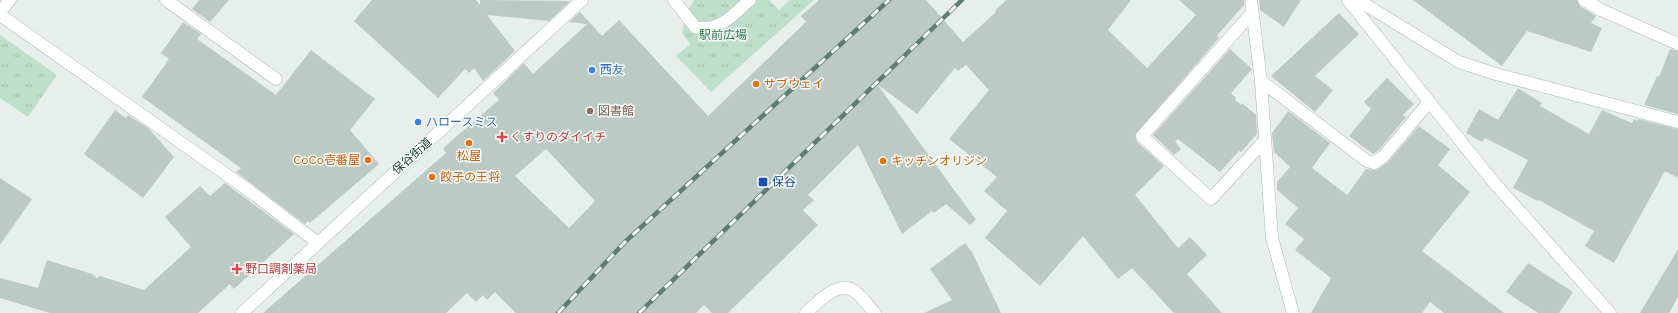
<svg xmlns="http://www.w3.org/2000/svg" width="1678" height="313" font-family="'Work Sans','Noto Sans JP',sans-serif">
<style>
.grass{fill:url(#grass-tufts)}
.building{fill:#bbcac4;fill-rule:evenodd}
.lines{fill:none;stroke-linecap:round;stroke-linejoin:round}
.minor-casing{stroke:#a8b8b2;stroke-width:13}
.secondary-casing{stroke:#a4bbb3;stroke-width:13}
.minor{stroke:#fff;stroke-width:12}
.secondary{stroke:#fff;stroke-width:12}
.rail-casing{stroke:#5f7d75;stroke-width:4.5}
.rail{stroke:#f7fbf9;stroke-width:3;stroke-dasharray:9;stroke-linecap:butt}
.shop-dot{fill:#3f7fe0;stroke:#f7fbf9;stroke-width:1.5}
.food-dot{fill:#e8710a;stroke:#f7fbf9;stroke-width:1.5}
.education-dot{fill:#8d6e63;stroke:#f7fbf9;stroke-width:1.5}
.health-dot{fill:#e0444e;stroke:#f7fbf9;stroke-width:1.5}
.transit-dot{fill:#1a4fb4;stroke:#f7fbf9;stroke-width:1.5}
.labels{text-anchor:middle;stroke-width:3;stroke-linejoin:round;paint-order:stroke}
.park-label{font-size:12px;fill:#2d7a4b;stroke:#f7fbf9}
.shop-label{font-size:12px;fill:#366cbe;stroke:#f7fbf9;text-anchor:start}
.food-label{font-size:12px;fill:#c56008;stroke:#f7fbf9;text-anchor:start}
.education-label{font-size:12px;fill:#785e54;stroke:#f7fbf9;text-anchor:start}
.health-label{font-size:12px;fill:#be3a42;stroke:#f7fbf9;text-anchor:start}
.street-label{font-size:12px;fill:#24423a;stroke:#f7fbf9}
.transit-label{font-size:12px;fill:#164399;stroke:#f7fbf9;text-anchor:start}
</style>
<defs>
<pattern id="grass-tufts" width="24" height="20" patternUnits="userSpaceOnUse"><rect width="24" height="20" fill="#bfe0c8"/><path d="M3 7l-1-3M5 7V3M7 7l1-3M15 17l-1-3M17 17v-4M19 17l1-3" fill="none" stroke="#a4c1ad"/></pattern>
</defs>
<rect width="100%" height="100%" fill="#e6efeb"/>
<path class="grass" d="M694,0H769L779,10L790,0H814L711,92L676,56L690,44L682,33L685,16Z
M0,35L57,75L28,117L0,98Z"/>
<path class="building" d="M199,0H229L210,22L192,9Z
M372,0H476L480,5V0L570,1L549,21L487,15L515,51L483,81L474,68L469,73L465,69L438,98L354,21Z
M819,0H926L963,42L996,12L995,11L1006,0H1131L1108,30L1147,68L1196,15L1179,0H1244V5L1221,31L1217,36L1219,38L1135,135L1137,142L1164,166L1135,195L1178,248L1190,237L1207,255L1187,274L1222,313H1174L1132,268L1118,279L1083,236L1040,286L985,238L1007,211L984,191L997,177L949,139L989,90L966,65L958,71L955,68L917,114L877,84L976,220L970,225L946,204L934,213L932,211L902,234L858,145L808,195L814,200L803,210L818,225L728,313H712L704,305L696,313H516L495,292L487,300L483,295L476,302L467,293L446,313H263L446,153L443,148L499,100L493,93L524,63L533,74L587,24L569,22L580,12L602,36L619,20L708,116L806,22L801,16ZM546,149L595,201L569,228L515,176Z
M1259,0H1301L1284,27L1260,10Z
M1413,0H1577L1580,6L1596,16L1591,23L1602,28L1591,52L1527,31L1502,66Z
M1339,13L1359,34L1315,76L1333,90L1315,112L1271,76Z
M183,22L201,34L197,39L276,95L311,50L375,99L350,130L379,164L310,223L308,221L305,224L236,172L241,168L142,97L169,59L161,53Z
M1230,49L1252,69L1231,93L1236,98L1235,100L1241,105L1242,103L1256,115L1257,134L1241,152L1239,151L1220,172L1178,139L1175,141L1181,149L1174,155L1153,135Z
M1670,49L1678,51V114L1644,105L1657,76L1659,77Z
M1387,78L1414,104L1403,115L1406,117L1379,150L1373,154L1349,136L1371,109L1364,102Z
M1518,88L1542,103L1540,106L1589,134L1602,110L1632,123L1634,119L1637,121L1638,119L1678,129V178L1665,171L1614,263L1585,246L1594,231L1539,200L1538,201L1513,188L1528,160L1485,138L1482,142L1466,133L1479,109L1498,120Z
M115,110L126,118L128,115L148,128L174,157L143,198L84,154Z
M1288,111L1330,143L1312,168L1347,195L1366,169L1376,170L1388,162L1419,126L1450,149L1438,165L1470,192L1422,251L1504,313H1444L1430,302L1422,313H1311L1331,278L1295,250L1304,239L1285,224L1298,208L1277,190V182L1290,167L1274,152L1272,133Z
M0,178L32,199L0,245Z
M225,183L294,234L234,289L230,284L198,313H50L0,298V278L38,288L47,260L92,274L97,278L100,276L144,290L191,247L165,217L200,186L210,196Z
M965,243L972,252L1001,313H924L952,300L930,269Z
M1678,249V297L1669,313H1640Z
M1528,263L1573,292L1559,313H1538L1506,292Z"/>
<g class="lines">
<g class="minor-casing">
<path id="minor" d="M166,0L276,79
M674,0L695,27C721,32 732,15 750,0
M1251,0L1261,81L1272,238L1293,313
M1348,0L1491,179L1610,313
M1358,0L1459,62L1496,74L1678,122
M1584,0L1601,10L1678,44
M0,12L10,0
M1252,13L1142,136L1211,199L1265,140
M0,15L251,192L318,243
M1261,81L1367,161L1374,163L1384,156L1429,102
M806,313C817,303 834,283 851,289C860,293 868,306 875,313"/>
</g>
<g class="secondary-casing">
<path id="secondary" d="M242,313L582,0"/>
</g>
<use href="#minor" class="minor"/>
<use href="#secondary" class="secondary"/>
<g class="rail-casing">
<path id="rail" d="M558,313L626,241L889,0
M639,313L962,0"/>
</g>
<use href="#rail" class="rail"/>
</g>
<g class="shop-dot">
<circle cx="592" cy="70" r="4"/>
<circle cx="418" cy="122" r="4"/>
</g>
<g class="food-dot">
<circle cx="756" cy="84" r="4"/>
<circle cx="469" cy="143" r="4"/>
<circle cx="368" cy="160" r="4"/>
<circle cx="883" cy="161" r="4"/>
<circle cx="432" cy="177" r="4"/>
</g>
<circle class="education-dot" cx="590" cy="111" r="4"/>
<g class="health-dot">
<path d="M500 131h4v4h4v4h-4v4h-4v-4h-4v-4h4z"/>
<path d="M235 263h4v4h4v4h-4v4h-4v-4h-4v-4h4z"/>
</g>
<rect class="transit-dot" x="758" y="177" width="10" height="10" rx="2"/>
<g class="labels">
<g class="park-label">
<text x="723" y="39">駅前広場</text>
</g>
<g class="shop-label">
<text x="600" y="74">西友</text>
<text x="426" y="126">ハロースミス</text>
</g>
<g class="food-label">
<text x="764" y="88">サブウェイ</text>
<text x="469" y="160" text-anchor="middle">松屋</text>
<text x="360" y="164" text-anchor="end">CoCo壱番屋</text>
<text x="891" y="165">キッチンオリジン</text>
<text x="440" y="181">餃子の王将</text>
</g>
<g class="education-label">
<text x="598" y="115">図書館</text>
</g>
<g class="health-label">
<text x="510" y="141">くすりのダイイチ</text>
<text x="245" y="273">野口調剤薬局</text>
</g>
<g class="street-label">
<text transform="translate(412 156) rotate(-42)" y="4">保谷街道</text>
</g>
<g class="transit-label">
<text x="772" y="186">保谷</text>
</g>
</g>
</svg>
